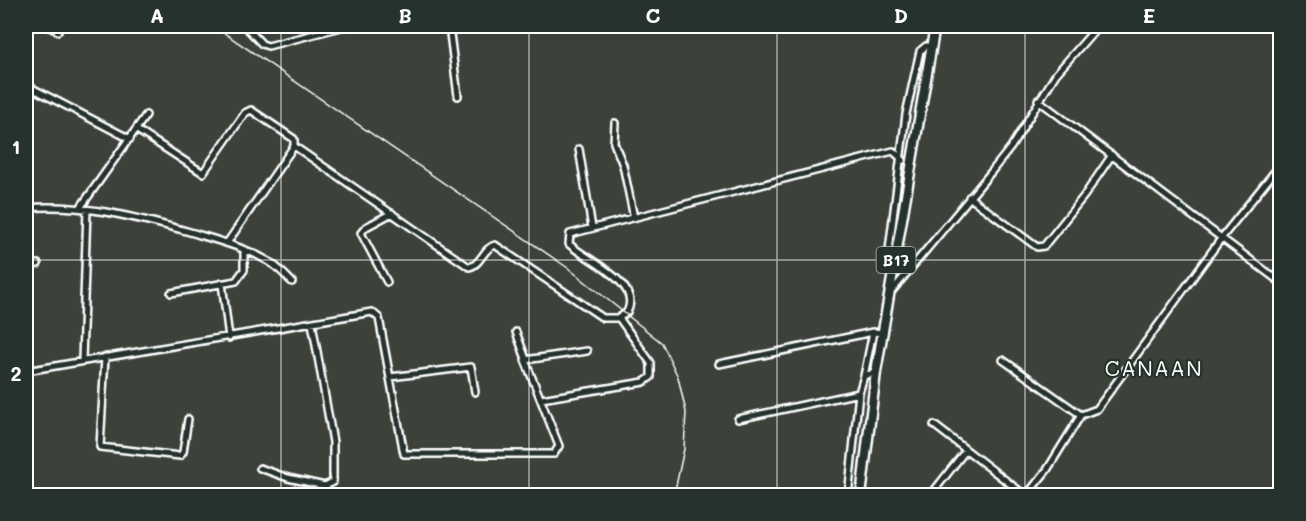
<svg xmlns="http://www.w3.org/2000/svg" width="1306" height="521" font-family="Mali,sans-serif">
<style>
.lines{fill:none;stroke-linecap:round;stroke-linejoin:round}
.stream{stroke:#91a7a7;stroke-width:1.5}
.minor-casing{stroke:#fff;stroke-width:10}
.primary-casing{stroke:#fff;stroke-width:13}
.minor{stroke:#26332d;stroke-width:5}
.primary{stroke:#26332d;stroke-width:8}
.rail{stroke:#fff;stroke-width:1.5}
.grid{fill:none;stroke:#fff;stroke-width:1.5;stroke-opacity:0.55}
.labels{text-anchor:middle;stroke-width:4.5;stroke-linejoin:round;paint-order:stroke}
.shield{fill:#26332d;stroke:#bec2c0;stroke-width:1.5}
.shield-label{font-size:16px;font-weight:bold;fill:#fff}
.quarter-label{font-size:21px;letter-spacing:1.5px;fill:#fff;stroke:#26332d}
.neatline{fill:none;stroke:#fff;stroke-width:2}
.grid-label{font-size:20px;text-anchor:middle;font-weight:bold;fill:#fff}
</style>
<rect width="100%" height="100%" fill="#3c413a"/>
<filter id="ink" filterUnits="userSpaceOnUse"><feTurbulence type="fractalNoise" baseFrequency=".0167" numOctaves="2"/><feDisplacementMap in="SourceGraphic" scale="12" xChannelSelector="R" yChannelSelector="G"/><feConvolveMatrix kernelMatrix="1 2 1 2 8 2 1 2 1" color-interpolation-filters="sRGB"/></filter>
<g filter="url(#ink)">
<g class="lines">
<path class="stream" d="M940,425L946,431
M980,457L987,463"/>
<g class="minor-casing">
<path id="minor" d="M47,26L58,31
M245,26L262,44L268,46L345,26
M449,26L458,96
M26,85L130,139
M1038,100L1280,282
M615,123L614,143L623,165L634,218
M137,130L203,173L245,113L251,110L294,139V146
M579,149L592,228
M969,197L1037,247L1044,246L1084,196L1112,155
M26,208C82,203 136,217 190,232C216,240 244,247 268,261C277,266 285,275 292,282
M80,208L146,115
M227,243L294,146L469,267C481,265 483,248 495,245L603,318H619L627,312C643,283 586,260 569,244L570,234L893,151L903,160
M26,266L38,264
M891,275L889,250L906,114L920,51L926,46H931
M387,282L361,233L366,227L392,213
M222,283L229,338
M892,291L992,171L1011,147L1056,74L1098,26
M171,293L236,281L244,270V251
M516,332L526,359
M105,357L100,447L180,456L183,452L188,419
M82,360L87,210
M1003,360L1081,415
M719,364L873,332L883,333
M26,371L372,312L379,318L404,454H554L559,446L525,360L587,351
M864,376L873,332
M390,377L471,367L475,392
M541,399L644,382L651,377V363L619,318
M738,419L859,393
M934,425L1026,496
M260,468L288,478L325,486L333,482V442L312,323
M848,496L859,393L864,376L876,372
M930,496L966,450
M1026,496L1047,470L1081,415L1097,409L1223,236L1280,165"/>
</g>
<g class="primary-casing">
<path id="primary" d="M861,496L876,372L935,26"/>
</g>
<use href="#minor" class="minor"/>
<use href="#primary" class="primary"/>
<path class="rail" d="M214,26L568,268L662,343L678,377L686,412L684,449L676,486L670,496"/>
</g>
</g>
<path class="grid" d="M281,26V496M529,26V496M777,26V496M1025,26V496M26,260H1280"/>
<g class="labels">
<rect class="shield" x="876.5" y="247" width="39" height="26" rx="4.5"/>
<g class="shield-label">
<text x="896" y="266">B17</text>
</g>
<g class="quarter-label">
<text x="1154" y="376">CANAAN</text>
</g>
</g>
<rect width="1306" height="521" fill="none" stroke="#26332d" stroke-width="66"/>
<rect x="33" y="33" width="1240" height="455" class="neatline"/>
<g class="grid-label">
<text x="157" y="23">A</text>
<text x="405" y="23">B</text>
<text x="653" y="23">C</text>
<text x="901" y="23">D</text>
<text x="1149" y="23">E</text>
<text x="16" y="154">1</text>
<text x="16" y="381">2</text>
</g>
</svg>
